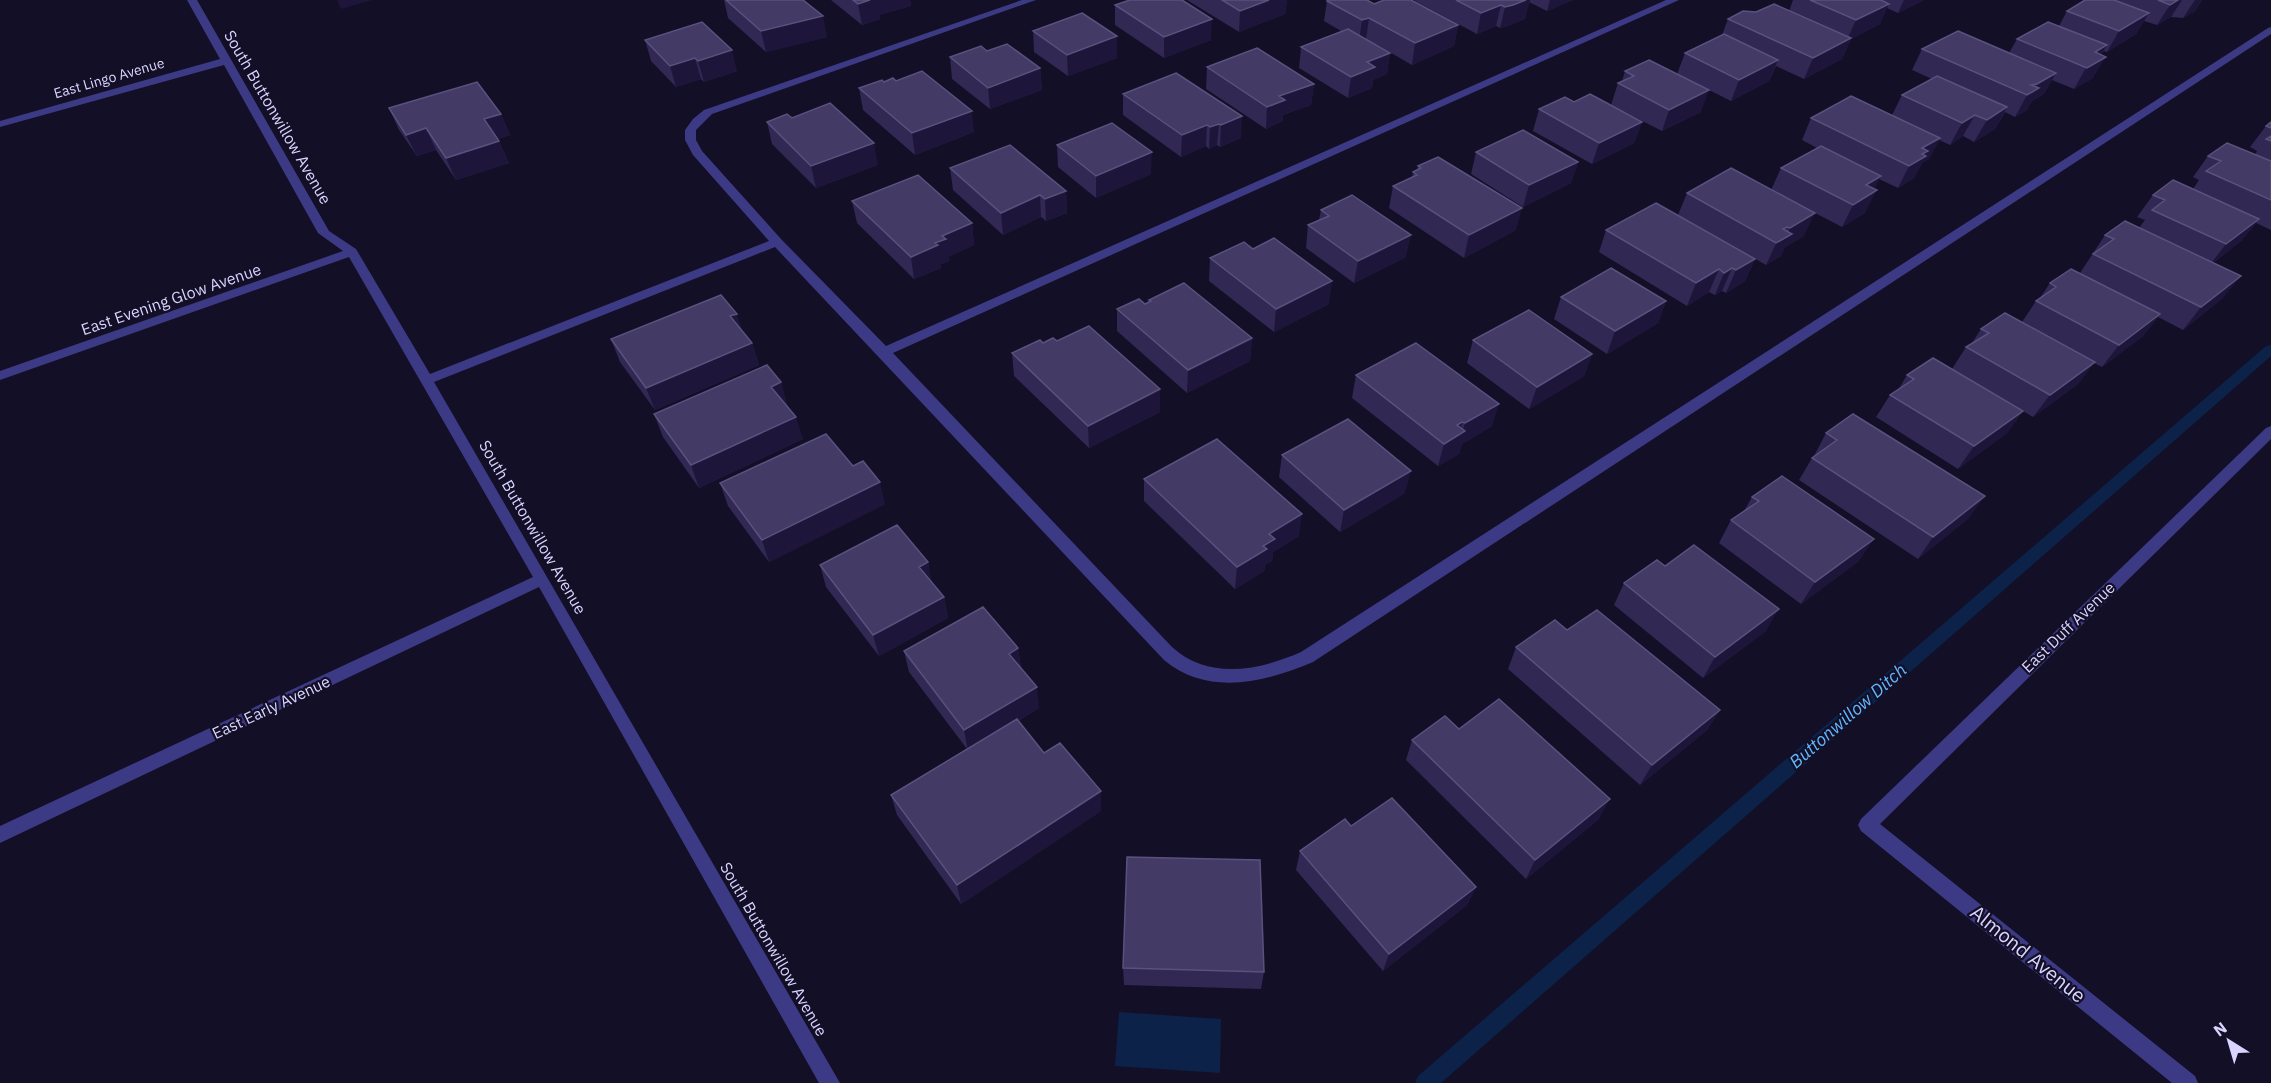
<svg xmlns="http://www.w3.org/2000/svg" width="2271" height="1083" font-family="'IBM Plex Sans',sans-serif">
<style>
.water{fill:#0c2248}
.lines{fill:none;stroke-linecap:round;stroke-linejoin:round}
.stream{fill:#0c2248;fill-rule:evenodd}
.minor{fill:#3d3a85;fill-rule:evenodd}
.wall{fill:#312854}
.shaded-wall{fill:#1d163a}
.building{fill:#433a66;stroke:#5a527e;stroke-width:1.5}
.labels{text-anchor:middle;stroke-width:4.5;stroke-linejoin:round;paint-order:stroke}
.far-street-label{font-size:14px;fill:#d9d4ff;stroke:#130f26}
.street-label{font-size:16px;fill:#d9d4ff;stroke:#130f26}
.water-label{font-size:18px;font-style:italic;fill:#62b6ff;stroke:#130f26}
.near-street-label{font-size:20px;fill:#d9d4ff;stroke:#130f26}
</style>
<rect width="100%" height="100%" fill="#130f26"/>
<path class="water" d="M1119,1012L1221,1019L1220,1073L1115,1066Z"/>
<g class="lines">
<path class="stream" d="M2271,345V356L1441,1083H1415L1418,1076L2266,346Z"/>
<path class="minor" d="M187,0H197L329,231L356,249L430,374L769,241L693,155L685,140V130L693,119L704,110L1022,0H1036L712,114L696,130V140L702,151L781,239L886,346L1666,0H1679L893,353L1172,647C1209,681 1260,670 1301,652L2268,28L2271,27V34L1313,662C1266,682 1208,697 1164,660L775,247L434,382L840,1083H819L539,587L0,843V826L533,577L349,257L0,380V371L343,251L318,233L224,65L0,127V121L220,59Z
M2271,426V439L1880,824L2195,1076L2198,1083H2172L1861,831L1858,825L1861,819L2266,428Z"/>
</g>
<path class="wall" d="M724,0H803L827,37L766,52L728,18Z
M831,0H910L911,6L879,15L880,19L862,25Z
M1187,0H1287L1285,14L1239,32Z
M1415,0H1573L1547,11L1529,2L1525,19L1508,26L1500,28L1496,26L1477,34L1415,1Z
M1793,0H1924L1898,13L1887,8L1880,24L1851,39L1842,59L1804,79L1776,66L1769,81L1731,101L1677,74L1685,53L1722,35L1728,19L1756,12L1789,11Z
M2085,0H2202L2195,11L2183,18L2171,17L2157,25L2144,21L2136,34L2107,52L2104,51L2101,55L2093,78L2074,89L2052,80L2044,94L2032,101L2027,110L2015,117L2005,112L1995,129L1974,142L1963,136L1950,145L1939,140L1929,159L1922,163L1914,178L1898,188L1879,179L1874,189L1865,213L1842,227L1771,190L1781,168L1817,148L1802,140L1811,118L1892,115L1902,95L1932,79L1912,70L1922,49L2009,53L2017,39L2059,26L2067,11Z
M1327,1L1374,4L1458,25L1454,46L1412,65L1372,42L1390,53L1387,74L1373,80L1372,88L1348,98L1299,68L1301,47L1341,31L1324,21Z
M1115,5L1211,40L1164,58L1115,25Z
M1033,31L1117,58L1068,76L1034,52Z
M645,40L737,71L704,82L701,79L676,87L651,61Z
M987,51L1040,68L1042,90L990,109L952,79L950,57Z
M1207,67L1314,84L1311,105L1283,115V121L1266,129L1206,89Z
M1625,71L1701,112L1662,131L1611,105L1618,83L1622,81Z
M1176,73L1241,138L1220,147L1217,145L1209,149L1206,146L1181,157L1123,115V94Z
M859,88L974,132L915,155L863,110Z
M1574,102L1642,122L1634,143L1592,164L1533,131L1539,109Z
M389,108L501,114L510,135L498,139L509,163L456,180L436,150L417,156L399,130Z
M792,118L878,165L816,188L772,144L767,122Z
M2271,122V230L2256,223L2241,241L2213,263L2223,298L2183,330L2158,317L2143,336L2102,367L2094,363L2078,384L2033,417L2023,411L2007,433L1958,469L1876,417L1890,395L1898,390L1907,375L1952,369L1966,347L1972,343L1981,329L2022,322L2036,301L2040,298L2050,283L2080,273L2105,235L2139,228L2145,220L2137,217L2153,195L2193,189L2199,180L2193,177L2208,156L2255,155L2257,151L2250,147L2266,126Z
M1057,145L1151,174L1096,198L1058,167Z
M1476,152L1578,162L1571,183L1523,207L1471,174Z
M1418,166L1516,230L1464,258L1389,208L1393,186L1412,177L1413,172L1417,170Z
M950,168L1066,191L1067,213L1046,221L1041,217L1003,235L953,190Z
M1731,168L1804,236L1785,247L1781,256L1766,265L1678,215L1687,193Z
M852,201L972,223L974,245L948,257L949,261L941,264V268L914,279L857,223Z
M1321,210L1406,257L1354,283L1306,248L1308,225L1319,220Z
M1606,230L1755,259L1745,281L1726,293L1722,291L1715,295L1709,292L1687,306L1599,252Z
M1210,258L1329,304L1274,332L1209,281Z
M1561,297L1666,301L1658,323L1607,354L1554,319Z
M1149,300L1252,338L1250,361L1187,393L1117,331V309L1145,304L1149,302Z
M742,331L752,343L759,365L655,410L620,362L611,339Z
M1473,340L1592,354L1584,376L1529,409L1467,363Z
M1057,341L1160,412L1089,448L1014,376L1012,353L1043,343Z
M1356,375L1492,426L1462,444L1459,454L1438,466L1352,398Z
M781,382L787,405L803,439L699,488L663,437L654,414Z
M1826,433L1969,518L1918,559L1799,480L1812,458L1814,456Z
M1282,455L1405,493L1340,532L1279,477Z
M1144,479L1299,536L1273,552L1272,561L1265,565L1264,571L1235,589L1144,501Z
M720,483L885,504L769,562L728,506Z
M1752,497L1859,561L1801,604L1719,543L1731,520L1744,511Z
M928,562L931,582L944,597L948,618L879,656L826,587L820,565Z
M1665,566L1766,631L1703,678L1614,605L1624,583Z
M1567,630L1720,710L1707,730L1640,785L1508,669L1516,647Z
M1018,648L1021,668L1039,708L1018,721L1044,753L1101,811L961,904L897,815L891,795L967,749L909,672L904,651Z
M1459,729L1599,819L1526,879L1406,760L1412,740Z
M1351,826L1476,887L1467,905L1383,971L1296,870L1300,851Z
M1123,968L1264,972L1261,989L1124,985Z"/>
<path class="shaded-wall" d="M337,0H372L341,9Z
M870,0H910L911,6L879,15L880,19L862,25L858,4Z
M1269,0H1287L1285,14L1239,32L1240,11Z
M1526,0H1530L1525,19L1508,26L1500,28L1505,7Z
M1550,0H1573L1547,11Z
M1904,0H1924L1898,13Z
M2178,0H2182L2171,17L2157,25L2170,5Z
M2195,0H2202L2195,11L2183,18Z
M1889,4L1880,24L1851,39L1842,59L1804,79L1813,58L1847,40L1856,20Z
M1501,5L1496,26L1477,34L1481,13Z
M2149,13L2136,34L2107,52L2119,31Z
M823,16L827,37L766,52L761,31Z
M1369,18L1366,39L1359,41L1362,20Z
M1212,19L1211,40L1164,58V37Z
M1458,25L1454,46L1412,65L1415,43Z
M1117,36V58L1068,76L1067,55Z
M2107,45L2097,62L2106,57L2093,78L2074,89L2095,52Z
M732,50L737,71L704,82L698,61Z
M1390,53L1387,74L1373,80L1372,88L1348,98L1351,77L1367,62Z
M695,58L701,79L676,87L670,66Z
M1778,60L1769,81L1731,101L1739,80Z
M1040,68L1042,90L990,109L988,88Z
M2056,73L2044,94L2032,101L2027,110L2015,117L2027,95L2032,93L2037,84Z
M1314,84L1311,105L1283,115V121L1266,129L1267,107L1279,96Z
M1709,90L1701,112L1662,131L1669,110Z
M2007,107L1995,129L1974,142L1987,120Z
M972,111L974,132L915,155L912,133Z
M501,114L510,135L493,141L484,119Z
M1975,115L1963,136L1950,145L1962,123Z
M1242,116L1241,138L1220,147L1221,125Z
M1642,122L1634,143L1592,164L1599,143Z
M1219,124L1217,145L1209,149L1210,127Z
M1207,125L1206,146L1181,157L1182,135Z
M426,128L436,150L417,156L406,135Z
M1940,138L1929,159L1922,163L1914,178L1898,188L1909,166L1922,148Z
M499,141L509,163L456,180L446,158Z
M874,143L878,165L816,188L811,166Z
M1152,152L1151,174L1096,198V176Z
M1578,162L1571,183L1523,207L1529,185Z
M1881,176L1872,193L1877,190L1865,213L1842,227L1853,205L1866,185Z
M1066,191L1067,213L1046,221L1045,199Z
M1040,195L1041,217L1003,235L1001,213Z
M1522,208L1516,230L1464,258L1469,235Z
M1815,213L1804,236L1785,247L1781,256L1766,265L1783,229L1787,227L1781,240L1786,237L1790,228Z
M2259,219L2241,241L2209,266L2226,244Z
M972,223L974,245L948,257L949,261L941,264V268L914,279L911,257L935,243L942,236Z
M1411,235L1406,257L1354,283L1358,261Z
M1755,259L1745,281L1726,293L1736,270Z
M1732,268L1722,291L1715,295L1724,273Z
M1719,269L1709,292L1687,306L1696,283Z
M2241,276L2223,298L2183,330L2201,307Z
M1332,281L1329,304L1274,332L1276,309Z
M1666,301L1658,323L1607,354L1615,331Z
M737,314L744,336L730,316Z
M2160,314L2143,336L2102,367L2119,345Z
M1252,338L1250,361L1187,393L1188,370Z
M752,343L759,365L655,410L646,388Z
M1592,354L1584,376L1529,409L1537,387Z
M2095,362L2078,384L2033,417L2050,395Z
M781,382L787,405L778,409L771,387Z
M1160,389V412L1089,448L1088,426Z
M1499,404L1492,426L1462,444L1459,454L1438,466L1444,444L1457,425L1462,422L1459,435L1462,433L1465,423Z
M2023,411L2007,433L1958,469L1974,446Z
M796,417L803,439L699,488L691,465Z
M1411,471L1405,493L1340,532L1344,510Z
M880,482L885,504L769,562L762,540Z
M1985,496L1969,518L1918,559L1933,537Z
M1302,514L1299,536L1273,552L1272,561L1265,565L1264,571L1235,589L1237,567L1263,546L1269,534Z
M1874,539L1859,561L1801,604L1815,582Z
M928,562L932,584L919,567Z
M944,597L948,618L879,656L873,635Z
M1779,609L1766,631L1703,678L1715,657Z
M1018,648L1021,670L1009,654Z
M1037,687L1039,708L968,751L964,730Z
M1720,710L1707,730L1640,785L1652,765Z
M1101,791V811L961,904L957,885Z
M1610,799L1599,819L1526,879L1535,860Z
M1476,887L1467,905L1383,971L1389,954Z"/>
<path class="building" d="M726,0H803L823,16L761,31Z
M853,0H870L858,4Z
M1130,0H1182L1212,19L1164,37L1115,5Z
M1222,0H1269L1240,11Z
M1328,0H1367L1374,4L1384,0H1411L1458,25L1415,43L1369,18L1362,20L1327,1Z
M1456,0H1526L1513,5L1505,7L1501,5L1481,13Z
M1810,0H1881L1889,4L1856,20Z
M2085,0H2114L2149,13L2119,31L2067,11Z
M2158,0H2178L2170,5Z
M1774,4L1851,38L1813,58L1728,19L1743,11L1756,12Z
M1082,13L1117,36L1067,55L1033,31Z
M702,22L732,50L698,61L695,58L670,66L645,40Z
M2048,22L2107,45L2095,52L2106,57L2087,68L2017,39Z
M1348,29L1390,53L1367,62L1375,67L1351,77L1301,47Z
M1958,31L2056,73L2037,84L2031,85L2039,88L2027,95L1922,49Z
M1724,34L1778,60L1739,80L1685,53Z
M1007,44L1040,68L988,88L950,57L981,46L987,51Z
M1257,48L1314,84L1279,96L1285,100L1267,107L1207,67Z
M1649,60L1709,90L1669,110L1618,83L1634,76L1625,71Z
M922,71L972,111L912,133L859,88L882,80L884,82L893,78L896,81Z
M1176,73L1242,116L1221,125L1219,124L1210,127L1207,125L1182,135L1123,94Z
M1937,76L2007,107L1987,120L1975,115L1962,123L1902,95Z
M477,82L501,114L484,119L499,141L446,158L426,128L406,135L389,108Z
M1590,94L1642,122L1599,143L1539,109L1565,97L1574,102Z
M1851,96L1940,138L1922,148L1928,151L1922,154L1926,156L1909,166L1811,118Z
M830,103L874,143L811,166L767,122L787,114L792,118Z
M2271,122V128L2266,126Z
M1112,123L1152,152L1096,176L1057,145Z
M1523,130L1578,162L1529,185L1476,152Z
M2271,136V141L2266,139Z
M2227,143L2271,161V200L2206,171L2221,161L2208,156Z
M1010,145L1066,191L1045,199L1040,195L1001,213L950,168Z
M1821,146L1881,176L1866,185L1877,190L1853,205L1781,168Z
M1438,157L1522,208L1469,235L1393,186L1417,175L1413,172L1421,168L1418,166Z
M1731,168L1815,213L1790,228L1787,227L1783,229L1792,234L1776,243L1687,193Z
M918,175L972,223L942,236L946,239L935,243L938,245L911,257L852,201Z
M2173,180L2259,219L2226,244L2152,210L2165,200L2153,195Z
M1352,195L1411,235L1358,261L1308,225L1329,216L1321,210Z
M1656,203L1755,259L1736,270L1732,268L1724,273L1719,269L1696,283L1606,230Z
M2125,221L2241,276L2201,307L2093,254L2114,239L2105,235Z
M1274,238L1332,281L1276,309L1210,258L1244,242L1253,249Z
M1611,268L1666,301L1615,331L1561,297Z
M2071,269L2160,314L2119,345L2036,301L2056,287L2050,283Z
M1184,283L1252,338L1188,370L1117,309L1139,299L1145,304L1151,301L1149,300Z
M721,295L737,314L730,316L752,343L646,388L611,339Z
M1529,310L1592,354L1537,387L1473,340Z
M2005,313L2095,362L2050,395L1966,347L1989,333L1981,329Z
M1089,326L1160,389L1088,426L1012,353L1040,340L1043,343L1053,338L1057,341Z
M1416,343L1499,404L1465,423L1462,422L1457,425L1465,431L1444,444L1356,375Z
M1933,358L2023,411L1974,446L1890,395L1914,379L1907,375Z
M767,365L781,382L771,387L796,417L691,465L654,414Z
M1853,414L1985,496L1933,537L1812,458L1837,440L1826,433Z
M1348,419L1411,471L1344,510L1282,455Z
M826,434L853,466L863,461L880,482L762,540L720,483Z
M1217,439L1302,514L1269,534L1275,539L1263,546L1267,549L1237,567L1144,479Z
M1782,476L1874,539L1815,582L1731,520L1759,501L1752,497Z
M897,525L928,562L919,567L944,597L873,635L820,565Z
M1694,545L1779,609L1715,657L1624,583L1657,560L1665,566Z
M983,607L1018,648L1009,654L1037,687L964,730L904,651Z
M1597,610L1720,710L1652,765L1516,647L1555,620L1567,630Z
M1499,699L1610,799L1535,860L1412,740L1445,716L1459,729Z
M1017,719L1044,753L1060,743L1101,791L957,885L891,795Z
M1392,798L1476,887L1389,954L1300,851L1345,819L1351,826Z
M1127,857L1260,860L1264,972L1123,968Z"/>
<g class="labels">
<g class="far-street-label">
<text transform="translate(109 78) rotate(-16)" y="5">East Lingo Avenue</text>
</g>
<g class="street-label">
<text transform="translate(278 117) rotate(60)" y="6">South Buttonwillow Avenue</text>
<text transform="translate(171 299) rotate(-19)" y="6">East Evening Glow Avenue</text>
<text transform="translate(533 527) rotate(60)" y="6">South Buttonwillow Avenue</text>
<text transform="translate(2068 627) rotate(-44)" y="6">East Duff Avenue</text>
<text transform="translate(271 707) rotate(-25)" y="6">East Early Avenue</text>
<text transform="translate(774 949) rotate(60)" y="6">South Buttonwillow Avenue</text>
</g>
<g class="water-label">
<text transform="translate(1848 716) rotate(-41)" y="6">Buttonwillow Ditch</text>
</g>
<g class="near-street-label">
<text transform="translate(2028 954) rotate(39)" y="7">Almond Avenue</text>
</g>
</g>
<g transform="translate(2229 1041) rotate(323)" stroke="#130f26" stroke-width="4.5" paint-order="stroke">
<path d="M0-4.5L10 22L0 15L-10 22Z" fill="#d9d4ff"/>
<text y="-9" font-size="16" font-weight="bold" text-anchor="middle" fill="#d9d4ff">N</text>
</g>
</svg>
